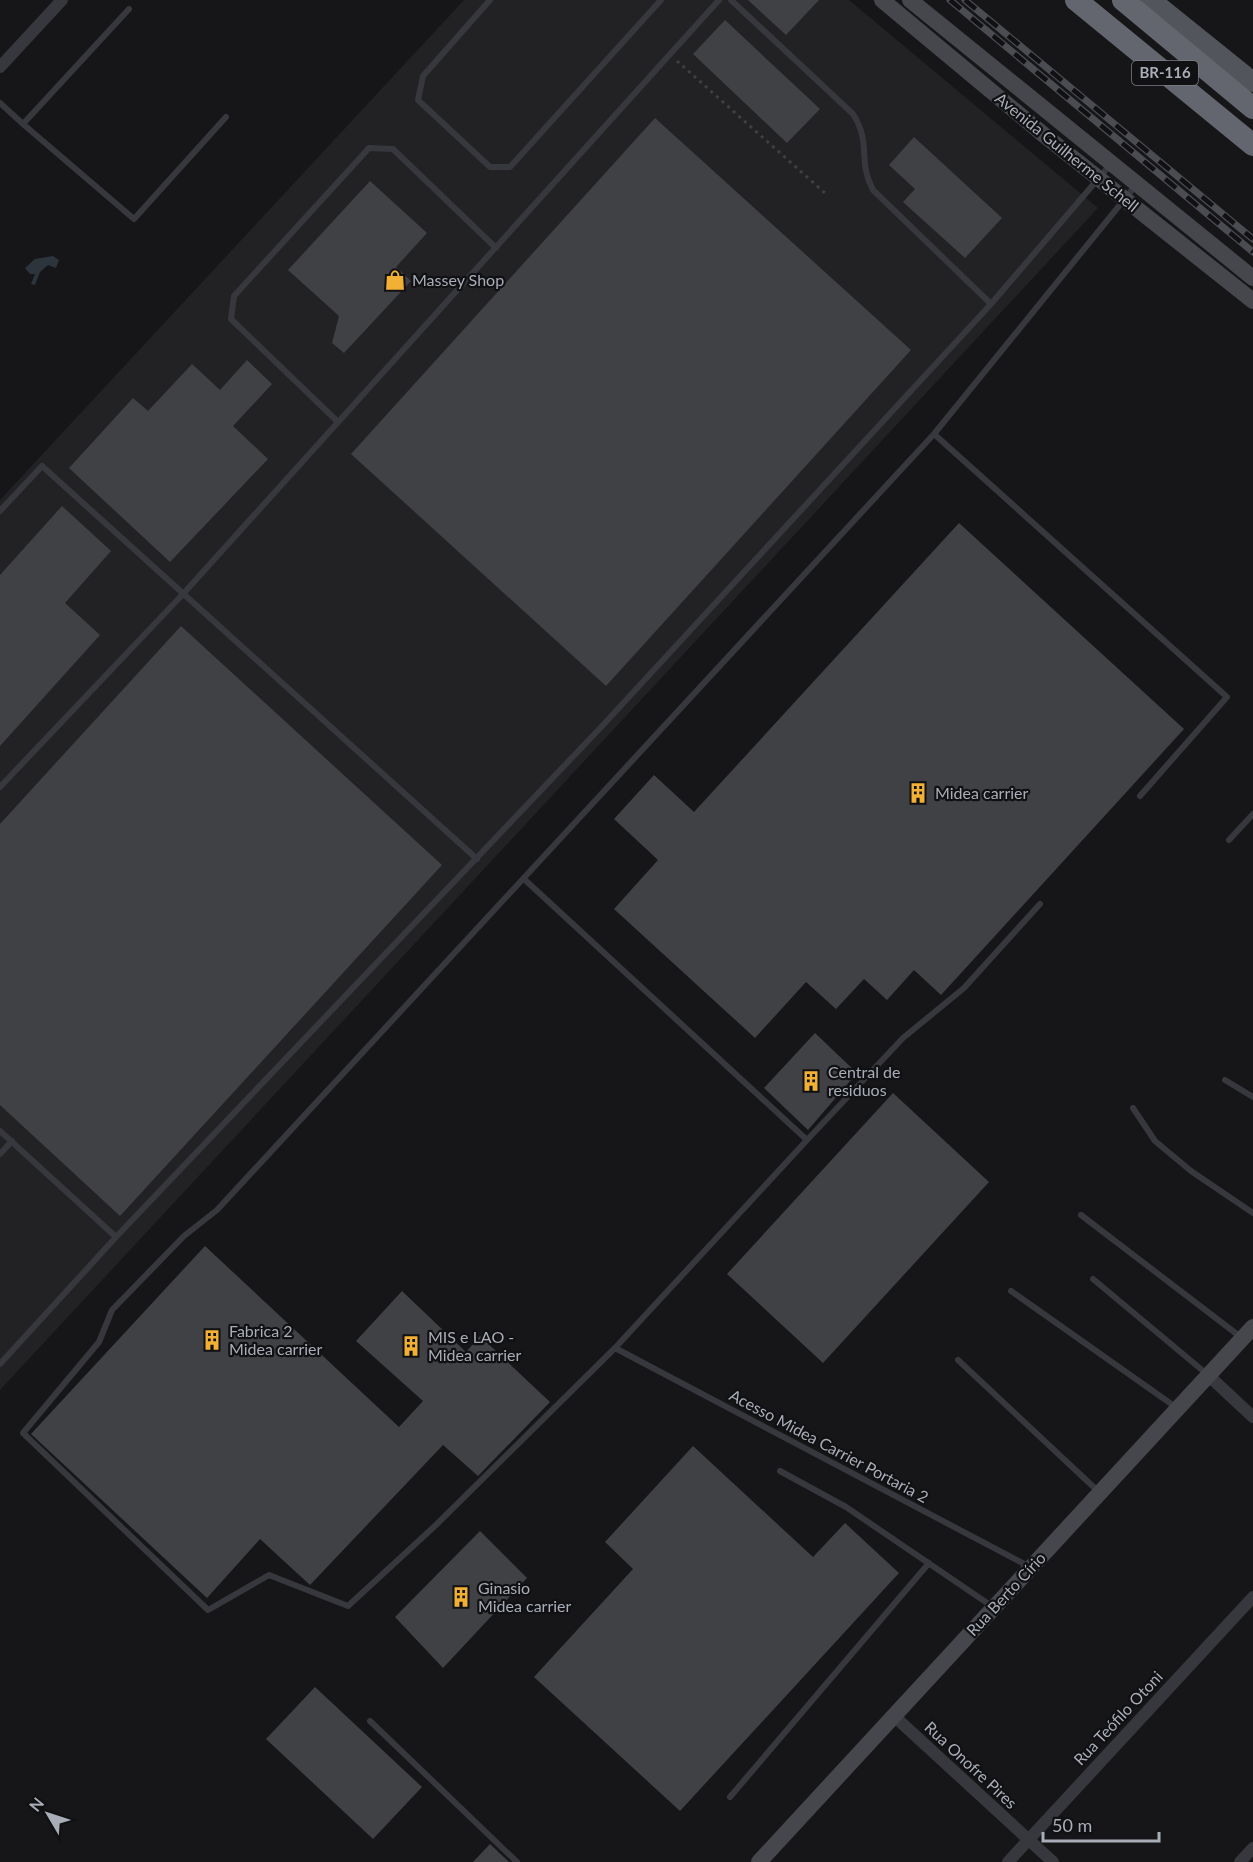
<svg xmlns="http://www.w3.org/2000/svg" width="1253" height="1862" font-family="Lato,sans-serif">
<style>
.built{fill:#222225}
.water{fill:#2c353c}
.building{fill:#404145}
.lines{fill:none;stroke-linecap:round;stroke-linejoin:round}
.path{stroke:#3d3f44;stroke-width:3;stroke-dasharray:3 4.5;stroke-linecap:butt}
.lane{stroke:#37383d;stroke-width:6}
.street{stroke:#37383d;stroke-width:12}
.secondary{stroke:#45474d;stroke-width:16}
.primary{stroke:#53555c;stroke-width:20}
.highway{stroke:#63666e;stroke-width:22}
.rail-casing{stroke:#4a4c52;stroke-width:7}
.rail{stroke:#111113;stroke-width:4.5;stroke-dasharray:14;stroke-linecap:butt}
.labels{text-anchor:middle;stroke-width:4.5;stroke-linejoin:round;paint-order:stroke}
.shield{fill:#111113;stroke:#7b7e86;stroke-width:1.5}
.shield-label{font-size:15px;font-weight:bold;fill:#a8adb8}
.street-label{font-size:16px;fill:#a8adb8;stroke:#111113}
.poi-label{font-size:16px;fill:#a8adb8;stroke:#111113;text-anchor:start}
</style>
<rect width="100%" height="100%" fill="#161618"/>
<path class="built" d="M464,0H849L1098,208L0,1390V500Z"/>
<path class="water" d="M53,256L59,260L56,268L48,265L40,272L35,285L31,284L35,274H30L25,268L35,259Z"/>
<path class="building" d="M748,0H819L786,35Z
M725,20L820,109L787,143L693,54Z
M655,118L911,350L606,686L351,454Z
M914,137L1002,218L965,258L903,202L915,189L889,165Z
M370,181L427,233L396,267L411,281L344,353L332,343L339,316L288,270Z
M247,360L272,384L233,426L268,459L170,562L69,468L133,398L148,411L192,364L220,390Z
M62,506L111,551L65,603L100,635L0,746V575Z
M959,523L1184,729L941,995L914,970L887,1000L864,979L836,1009L806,982L755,1038L614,909L658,860L614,819L654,775L694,812Z
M181,626L442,865L120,1216L0,1105V824Z
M815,1033L857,1073L808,1130L764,1088Z
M893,1093L989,1182L823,1363L727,1274Z
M205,1246L399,1427L423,1401L356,1341L402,1291L466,1352L480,1336L550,1402L478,1476L443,1445L310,1585L260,1539L207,1598L31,1434Z
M693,1446L813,1557L845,1523L899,1573L680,1811L534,1677L633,1569L605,1542Z
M480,1531L527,1578L443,1668L395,1617Z
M315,1687L422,1787L373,1839L266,1739Z
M490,1844L508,1861L509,1862H473Z"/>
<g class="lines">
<path class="path" d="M677,61L825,193"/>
<path class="lane" d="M490,0L423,76L418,100L490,167H510L661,0
M731,0L853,114C872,144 857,160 873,190L991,304
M129,9L23,124L134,219L226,117
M0,103L23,124
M337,421L231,319L234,296L369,148L393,149L496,248
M934,434L1227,697L1140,796
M0,511L42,466L477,859
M0,787L183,594L719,0
M1229,840L1253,814
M524,879L807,1140L615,1348L437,1524L348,1606L269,1575L208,1610L23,1433L99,1342L112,1310L184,1236L217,1210L934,434L1136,185
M1225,1080L1253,1097
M1133,1108L1155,1141L1191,1171L1253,1213
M0,1131L116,1237
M807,1140L903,1038L964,988L1040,904
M0,1154L12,1141
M1081,1215L1242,1338
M1093,1279L1208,1375
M1011,1291L1177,1408
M615,1348L1030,1567
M958,1360L1100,1493
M0,1364L116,1237L604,724L991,304L1110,165
M780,1471L846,1507L993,1607
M370,1721L517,1862
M730,1797L929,1563"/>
<path class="street" d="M0,67L62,0
M1208,1375L1253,1417
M894,1716L1053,1862
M1008,1862L1253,1597
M1240,1862L1253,1848"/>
<path class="secondary" d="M882,0L1044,135L1253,301
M910,0L1253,278
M759,1862L1253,1327"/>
<path class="primary" d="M1151,0L1253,82"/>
<path class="highway" d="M1076,0L1253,145
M1123,0L1253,108"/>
<g class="rail-casing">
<path id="rail" d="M950,0L1253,252
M965,0L1253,239"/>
</g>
<use href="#rail" class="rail"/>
</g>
<defs>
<g id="shop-bare" transform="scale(1.62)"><path d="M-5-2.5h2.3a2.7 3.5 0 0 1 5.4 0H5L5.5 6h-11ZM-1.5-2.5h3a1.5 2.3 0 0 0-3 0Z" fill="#f2b134" stroke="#111113" stroke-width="2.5" paint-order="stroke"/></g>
<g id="building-bare" transform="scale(1.62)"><path d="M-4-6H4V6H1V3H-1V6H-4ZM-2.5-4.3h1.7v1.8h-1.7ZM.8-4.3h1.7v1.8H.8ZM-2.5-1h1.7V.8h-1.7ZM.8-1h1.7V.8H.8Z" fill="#f2b134" stroke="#111113" stroke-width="2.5" paint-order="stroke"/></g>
</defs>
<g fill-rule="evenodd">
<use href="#shop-bare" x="395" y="280"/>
<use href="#building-bare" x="918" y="793"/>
<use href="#building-bare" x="811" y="1081"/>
<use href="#building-bare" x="212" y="1340"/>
<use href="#building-bare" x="411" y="1346"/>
<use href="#building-bare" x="461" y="1597"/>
</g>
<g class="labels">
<rect class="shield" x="1132" y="61" width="66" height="24" rx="4.5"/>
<g class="shield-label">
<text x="1165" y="78">BR-116</text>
</g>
<g class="street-label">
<text transform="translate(1067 152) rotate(39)" y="6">Avenida Guilherme Schell</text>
<text transform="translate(829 1446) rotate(28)" y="6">Acesso Midea Carrier Portaria 2</text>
<text transform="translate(1006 1594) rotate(-47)" y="6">Rua Berto Círio</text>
<text transform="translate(1118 1718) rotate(-47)" y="6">Rua Teófilo Otoni</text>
<text transform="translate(971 1765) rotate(43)" y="6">Rua Onofre Pires</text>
</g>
<g class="poi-label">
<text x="412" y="286">Massey Shop</text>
<text x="935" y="799">Midea carrier</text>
<text x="828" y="1078">Central de<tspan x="828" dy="18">residuos</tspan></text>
<text x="229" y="1337">Fabrica 2<tspan x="229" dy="18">Midea carrier</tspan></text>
<text x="428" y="1343">MIS e LAO -<tspan x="428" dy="18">Midea carrier</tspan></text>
<text x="478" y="1594">Ginasio<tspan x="478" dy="18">Midea carrier</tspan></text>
</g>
</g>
<g transform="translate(48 1814) rotate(309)" stroke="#111113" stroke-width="4.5" paint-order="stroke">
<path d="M0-4.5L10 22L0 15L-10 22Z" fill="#a8adb8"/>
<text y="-9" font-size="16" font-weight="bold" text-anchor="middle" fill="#a8adb8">N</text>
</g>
<path d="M1043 1832v9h116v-9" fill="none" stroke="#a8adb8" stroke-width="3"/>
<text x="1052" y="1832" font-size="18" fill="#a8adb8" stroke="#111113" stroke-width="4.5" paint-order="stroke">50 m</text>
</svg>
